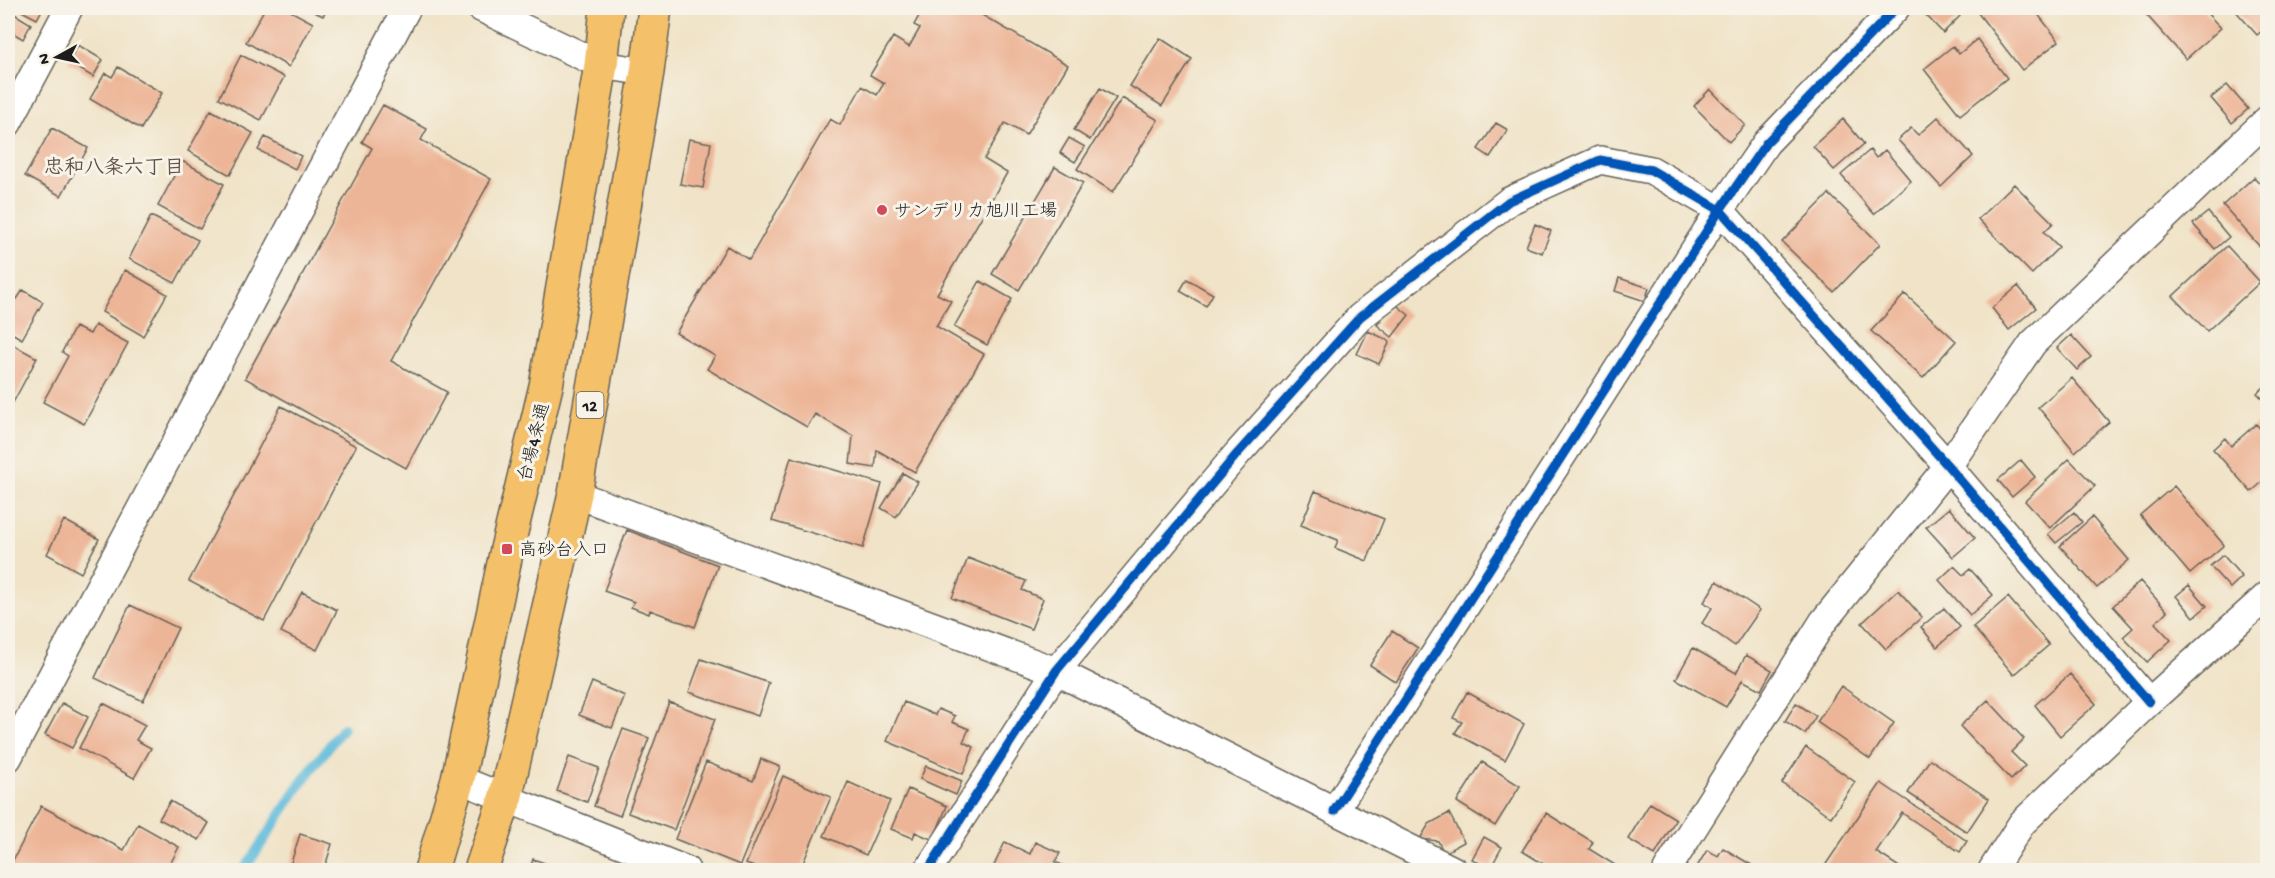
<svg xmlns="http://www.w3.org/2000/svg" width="2275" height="878" font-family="'Gochi Hand','Klee One',sans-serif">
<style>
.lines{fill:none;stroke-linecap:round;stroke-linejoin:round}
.stream{stroke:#5cbada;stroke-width:10}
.building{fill:#edb597}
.street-casing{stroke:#666258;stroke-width:30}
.highway-casing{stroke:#666258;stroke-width:36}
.street{stroke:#fff;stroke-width:27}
.highway{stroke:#f4c16a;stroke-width:33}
.cycleway-casing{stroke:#f7f3e8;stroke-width:13}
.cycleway{stroke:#0057b8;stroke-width:9}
.poi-dot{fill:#d1495b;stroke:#f7f3e8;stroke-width:2}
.labels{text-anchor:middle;stroke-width:6;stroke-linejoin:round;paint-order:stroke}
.shield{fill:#f7f3e8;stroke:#5e5c59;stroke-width:1.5}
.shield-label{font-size:16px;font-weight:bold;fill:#1c1c1c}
.poi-label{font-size:18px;fill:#1c1c1c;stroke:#f7f3e8;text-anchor:start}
.street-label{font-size:18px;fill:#1c1c1c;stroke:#f7f3e8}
.neighbourhood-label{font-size:20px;font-weight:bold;fill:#655247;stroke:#f7f3e8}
</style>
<rect width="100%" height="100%" fill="#f7f3e8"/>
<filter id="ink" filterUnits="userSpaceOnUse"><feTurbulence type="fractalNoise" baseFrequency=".0167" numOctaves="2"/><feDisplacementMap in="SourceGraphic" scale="12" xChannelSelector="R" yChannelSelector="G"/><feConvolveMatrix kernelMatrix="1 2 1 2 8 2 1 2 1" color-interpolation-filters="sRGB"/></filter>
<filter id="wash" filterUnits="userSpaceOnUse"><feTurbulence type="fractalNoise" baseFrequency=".008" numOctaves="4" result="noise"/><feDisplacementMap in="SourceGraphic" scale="24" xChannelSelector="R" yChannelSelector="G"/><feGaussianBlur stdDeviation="1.35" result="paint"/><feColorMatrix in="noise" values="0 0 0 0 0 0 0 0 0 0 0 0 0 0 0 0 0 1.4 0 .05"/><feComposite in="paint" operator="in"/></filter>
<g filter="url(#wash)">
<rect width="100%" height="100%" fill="#f0e3c7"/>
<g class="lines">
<path class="stream" d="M244,870L301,783L343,728"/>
</g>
<g id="blocks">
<path class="building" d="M16,8H43L37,19Z
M265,8H285L313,23L289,67L246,42Z
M306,8H327L323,16Z
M909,8H970L1068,65L1026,135L1005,123L984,159L1007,173L937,294L951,301L936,326L984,354L915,472L877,450L875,468L850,464L853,436L815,414L807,427L707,369L715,356L676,333L727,246L749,260L830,119L840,125L862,86L877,95L884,83L870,75L893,37L909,47L920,28L914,25L920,14Z
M1928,8H1952L1960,16L1943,33L1923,12Z
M1974,8H2033L2059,41L2022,70Z
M2147,8H2202L2221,28L2186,59L2143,11Z
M2233,8H2268V26L2257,35Z
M8,10L31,24L23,39L8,30Z
M1160,38L1192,59L1162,106L1130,86Z
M1977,39L2007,78L1960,115L1924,69L1953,46L1959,54Z
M78,45L103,60L93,77L68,62Z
M241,55L284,77L261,120L219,98Z
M118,67L162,93L141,129L90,99L105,73L112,77Z
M2227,85L2248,109L2232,123L2211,98Z
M1100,88L1116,98L1090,140L1074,130Z
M1710,89L1745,125L1729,142L1694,106Z
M1122,98L1158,120L1113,192L1077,169Z
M383,105L427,129L421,140L491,179L391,361L447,392L406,468L245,378L372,148L362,142Z
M211,110L253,133L230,175L188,151Z
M1938,117L1973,156L1941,187L1898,140L1911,128L1918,135Z
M1843,119L1864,144L1834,170L1813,146Z
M1496,123L1508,130L1490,157L1478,149Z
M52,128L88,148L61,196L25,176Z
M265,137L301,156L295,169L258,150Z
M1069,138L1085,147L1075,162L1060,153Z
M689,139L711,143L703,188L680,184Z
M1870,150L1876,158L1885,150L1911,181L1874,214L1841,175Z
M182,161L224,184L200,229L158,206Z
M1055,167L1083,183L1019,290L992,274Z
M2254,177L2268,192V256L2223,205Z
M2014,184L2053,223L2044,232L2059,247L2032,274L1978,219Z
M1829,194L1880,244L1834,292L1782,242Z
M2208,212L2229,237L2215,249L2193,224Z
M151,216L198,240L175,283L129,259Z
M1535,224L1551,231L1542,253L1526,247Z
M2227,246L2260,282L2207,331L2173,296Z
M125,270L167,294L143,336L102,312Z
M1619,278L1649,288L1645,301L1615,291Z
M1187,279L1213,294L1206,306L1180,291Z
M980,281L1012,299L987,345L954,327Z
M2018,286L2036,308L2009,330L1992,308Z
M23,290L43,302L22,339L8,331V294L17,299Z
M1905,294L1956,341L1923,378L1871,331Z
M1394,303L1409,315L1392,337L1377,325Z
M95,325L128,343L84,424L43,402L68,356L62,352L75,327L90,334Z
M1368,331L1390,341L1379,364L1357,354Z
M2071,335L2091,357L2077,370L2057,348Z
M8,342L37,358L8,412Z
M2072,378L2109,422L2075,452L2038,407Z
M2268,384V404L2257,393Z
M281,406L356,446L264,621L189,581Z
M2256,424L2268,437V477L2251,492L2213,449L2225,438L2231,446Z
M791,457L882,484L863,548L772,521Z
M2069,459L2095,486L2050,528L2025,501Z
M2021,460L2035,477L2012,497L1998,480Z
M903,473L918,482L896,517L881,508Z
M2174,486L2224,545L2190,574L2140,515Z
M1315,491L1384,519L1367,561L1335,548L1338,540L1301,525Z
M1949,508L1975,538L1953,557L1926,527Z
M2074,512L2082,522L2056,543L2048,534Z
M2092,517L2129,560L2097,588L2060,546Z
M64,520L99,539L81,573L47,554Z
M627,530L718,565L695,627L650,610L649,614L631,607L634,602L604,591Z
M2223,555L2242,577L2230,588L2210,566Z
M968,558L1026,581L1022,590L1043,599L1031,629L952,598Z
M1954,566L1963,575L1970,569L1993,595L1970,615L1939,580Z
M1717,581L1760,610L1735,646L1702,623L1712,608L1704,602Z
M2140,581L2167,611L2155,623L2171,640L2147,662L2123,637L2133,628L2113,606Z
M2189,585L2207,606L2194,617L2176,596Z
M1898,590L1922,617L1886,649L1862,623Z
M302,592L337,610L317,650L281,632Z
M2008,597L2049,645L2014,675L1973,627Z
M130,605L178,628L143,701L95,678Z
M1944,608L1960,627L1937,647L1921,627Z
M1392,631L1418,648L1396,682L1370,665Z
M1693,648L1736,673L1746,655L1772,670L1761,690L1742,680L1726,707L1676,679Z
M701,659L769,683L758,716L689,692Z
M2070,674L2096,704L2060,736L2035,705Z
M592,682L625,696L612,728L579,715Z
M1841,686L1894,723L1870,759L1817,722Z
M1467,692L1524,724L1505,760L1455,733L1462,722L1453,718Z
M1988,700L2024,739L2011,752L2025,766L2011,780L1960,726Z
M669,702L715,719L674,830L628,813Z
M904,702L935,715L938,709L955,716L952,722L969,729L963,742L974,747L963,774L887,741Z
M62,703L88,717L72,748L45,735Z
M103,703L145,725L136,740L151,748L134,778L79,748Z
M1796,703L1816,716L1805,734L1785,721Z
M623,729L649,738L620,816L594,806Z
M1806,747L1855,782L1831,817L1782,783Z
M569,757L599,768L587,802L557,791Z
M761,759L780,767L740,865L675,839L706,762L753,781Z
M1930,759L1989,799L1967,832L1908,793Z
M1482,762L1520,786L1495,826L1457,802Z
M926,766L962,781L956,795L920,779Z
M783,776L831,797L800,870H762L746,864Z
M848,782L890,801L866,855L824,836Z
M1881,783L1967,841L1960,852L1902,813L1876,852L1904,870H1822Z
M908,789L947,806L933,840L915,832L913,838L891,829Z
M170,801L209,823L199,840L159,819Z
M1650,803L1676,819L1655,855L1628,839Z
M41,806L124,850L138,824L179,847L167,870H8Z
M1449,813L1464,842L1444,853L1438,841L1420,839L1429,824Z
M1546,813L1593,842L1589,849L1623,870H1553L1522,851Z
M300,834L332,844L324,870H303L290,866Z
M1484,837L1502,847L1490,869L1472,859Z
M1005,842L1030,854L1035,842L1060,853L1055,862L1074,870H992Z
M1723,848L1760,870H1695L1707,850L1718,856Z
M533,859L565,870H530Z"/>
</g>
</g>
<g filter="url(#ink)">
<use href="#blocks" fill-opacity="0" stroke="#666258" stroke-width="1.5"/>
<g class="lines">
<g class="street-casing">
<path id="street" d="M481,8L601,65L647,72
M8,123L69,8
M575,494L1056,671L1453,870
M8,758L407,8
M458,779L686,870
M1334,811L1720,210L1766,143L1896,8
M928,870L1056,671L1237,454L1360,317L1509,201L1600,160L1651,170L1720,210L1948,466L2149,702
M1667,870L1823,622L1948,466L2033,343L2268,119
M1992,870L2022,823L2149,702L2268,595"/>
</g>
<g class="highway-casing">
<path id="highway" d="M431,870L458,779L507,549L546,386L601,65L607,8
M481,870L505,799L575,494L647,72L655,8"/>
</g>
<use href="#street" class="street"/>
<use href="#highway" class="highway"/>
<g class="cycleway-casing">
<path id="cycleway" d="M1334,811L1720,210L1766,143L1896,8
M928,870L1056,671L1237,454L1360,317L1509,201L1600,160L1651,170L1720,210L1948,466L2149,702"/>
</g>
<use href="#cycleway" class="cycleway"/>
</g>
</g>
<g class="poi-dot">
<circle cx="882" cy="210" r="6"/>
<rect x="501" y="543" width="12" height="12" rx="3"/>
</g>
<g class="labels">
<rect class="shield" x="576.5" y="392" width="27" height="26" rx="4.5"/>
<g class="shield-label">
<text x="590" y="411">12</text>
</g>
<g class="poi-label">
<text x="894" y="216">サンデリカ旭川工場</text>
<text x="519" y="555">高砂台入口</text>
</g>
<g class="street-label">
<text transform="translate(533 442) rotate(-76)" y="6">台場4条通</text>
</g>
<g class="neighbourhood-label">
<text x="114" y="173">忠和八条六丁目</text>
</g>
</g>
<rect width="2275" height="878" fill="none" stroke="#f7f3e8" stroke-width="30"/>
<g transform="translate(57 57) rotate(262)" stroke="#f7f3e8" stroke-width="4.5" paint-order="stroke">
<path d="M0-4.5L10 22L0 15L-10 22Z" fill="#1c1c1c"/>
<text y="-9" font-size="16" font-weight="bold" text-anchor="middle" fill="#1c1c1c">N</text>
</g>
</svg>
